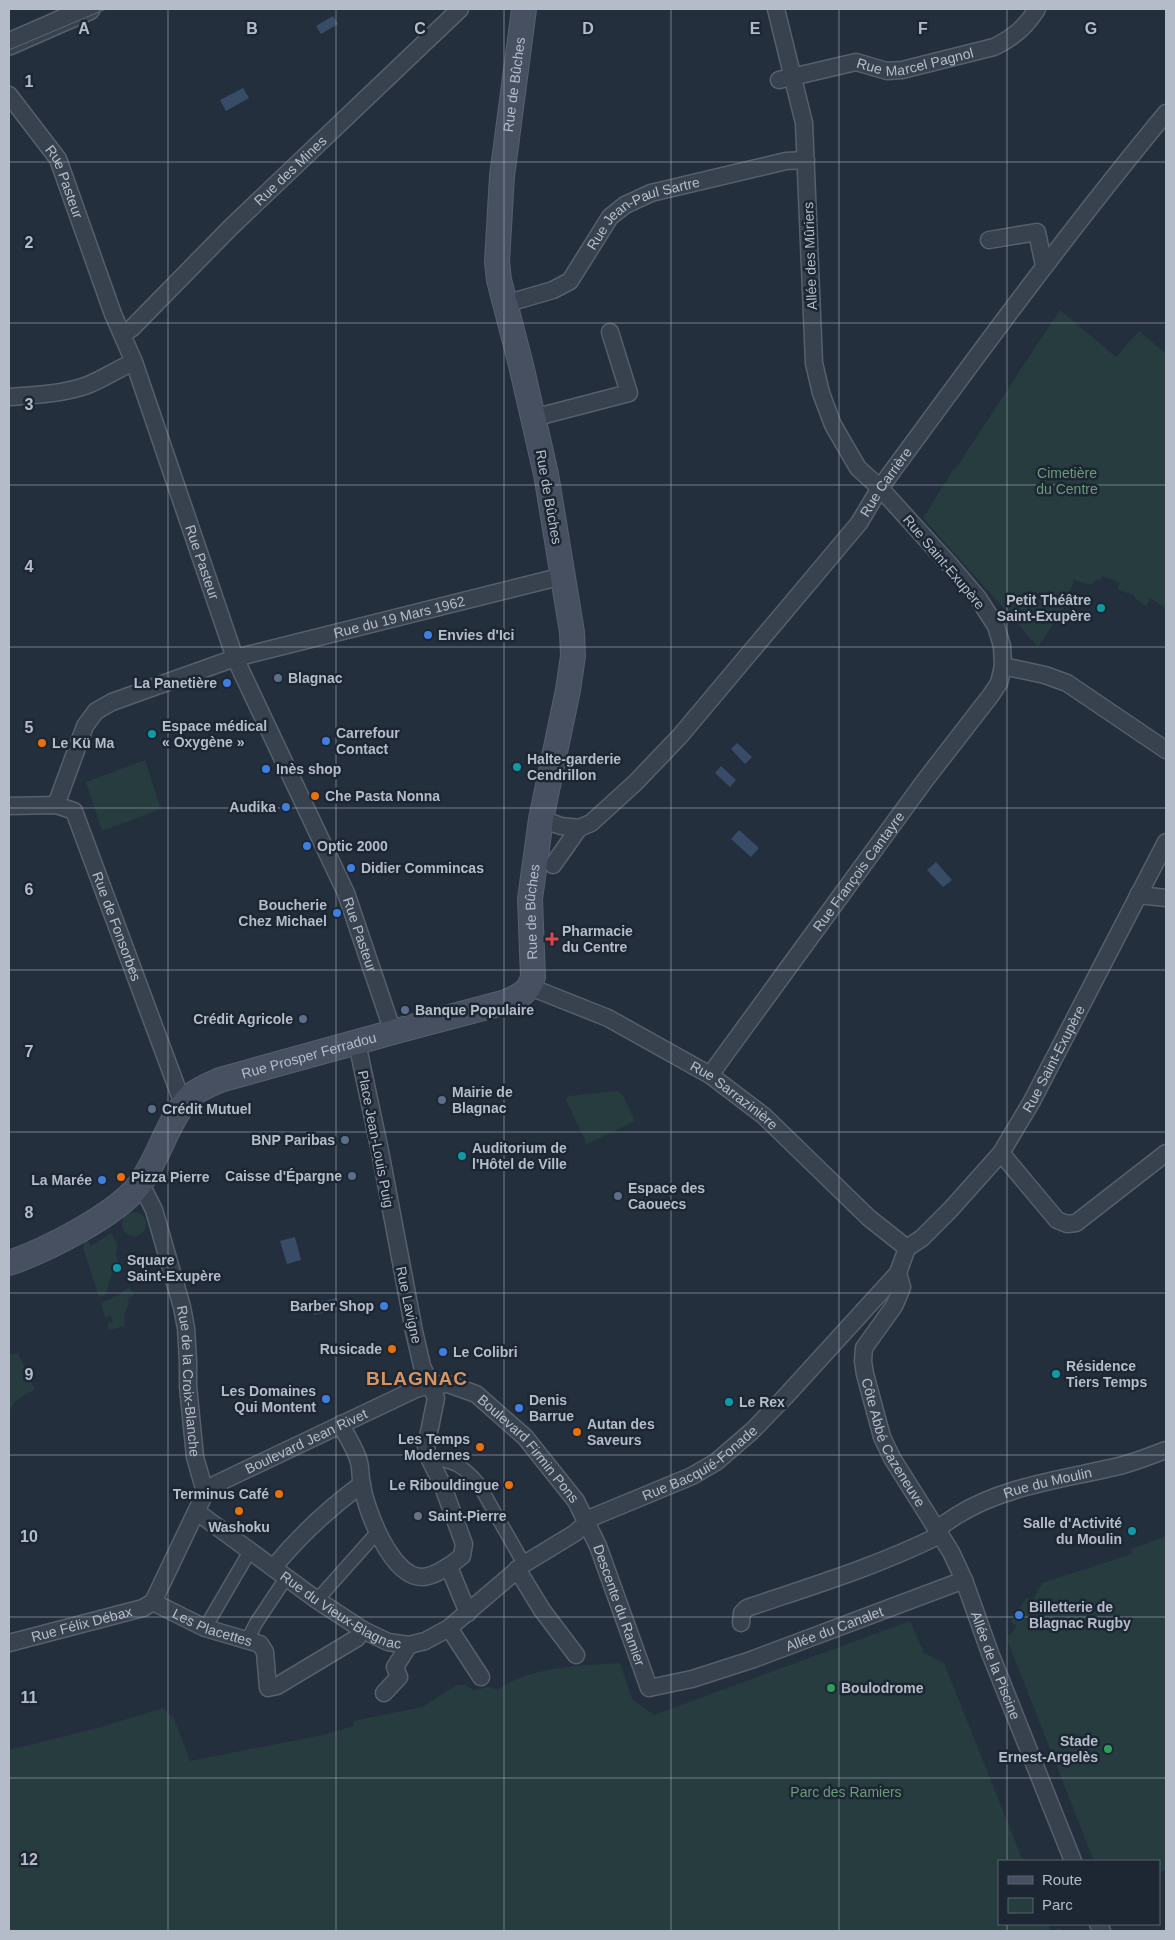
<svg xmlns="http://www.w3.org/2000/svg" width="1175" height="1940" font-family="Arial,sans-serif">
<style>
.green{fill:#263c3f}
.water{fill:#394c67}
.lines{fill:none;stroke-linecap:round;stroke-linejoin:round}
.pedestrian-casing{stroke:#565f6c;stroke-width:15}
.minor-casing{stroke:#565f6c;stroke-width:19}
.tertiary-casing{stroke:#565f6c;stroke-width:24}
.secondary-casing{stroke:#565f6c;stroke-width:26}
.pedestrian{stroke:#38414e;stroke-width:12}
.minor{stroke:#38414e;stroke-width:16}
.tertiary{stroke:#38414e;stroke-width:21}
.secondary{stroke:#465061;stroke-width:24}
.tram{stroke:#5a6575;stroke-width:1}
.grid{fill:none;stroke:#b4bcc9;stroke-width:1;stroke-opacity:0.55}
.culture-dot{fill:#0f9aa8;stroke:#1d2633;stroke-width:2}
.shop-dot{fill:#3f7fe0;stroke:#1d2633;stroke-width:2}
.service-dot{fill:#5c6f8a;stroke:#1d2633;stroke-width:2}
.food-dot{fill:#e8710a;stroke:#1d2633;stroke-width:2}
.health-dot{fill:#e0444e;stroke:#1d2633;stroke-width:2}
.worship-dot{fill:#6b7280;stroke:#1d2633;stroke-width:2}
.leisure-dot{fill:#2e9e5b;stroke:#1d2633;stroke-width:2}
.labels{text-anchor:middle;stroke-width:5;stroke-linejoin:round;paint-order:stroke}
.street-label{font-size:14px;fill:#b4bcc9;stroke:#1d2633}
.park-label{font-size:14px;fill:#6b9a76;stroke:#1d2633}
.poi-label{font-size:14px;font-weight:bold;fill:#b4bcc9;stroke:#1d2633;text-anchor:start}
.district-label{font-size:19px;font-weight:bold;letter-spacing:1px;fill:#d59563;stroke:#1d2633}
.grid-label{font-size:16px;text-anchor:middle;font-weight:bold;fill:#b4bcc9;stroke:#1d2633;stroke-width:5;stroke-linejoin:round;paint-order:stroke}
</style>
<rect width="100%" height="100%" fill="#242f3e"/>
<path class="green" d="M1060,310L1116,357L1139,331L1166,354V608L1150,598L1146,606L1135,598V596L1117,589L1120,583L1102,576L1100,580L1097,579L1091,585L1074,580L1066,602L1067,603L1038,647L923,518L953,470H954L958,465Z
M145,760L161,809L102,831L86,782Z
M617,1091L622,1094L635,1121L587,1144L566,1100L569,1096Z
M122 1224a12 12 0 1 1 24 0a12 12 0 1 1-24 0Z
M111,1233L118,1246L116,1255L119,1263L114,1268L105,1295L99,1297L84,1250V1242L87,1240L91,1246Z
M129,1287L134,1295L127,1300L129,1304L124,1314L125,1326L109,1330L107,1323L113,1321L111,1316L105,1317L101,1303L119,1295Z
M18,1353L35,1389L15,1401L9,1411V1355Z
M1166,1536V1871L1165,1870L1160,1872L1161,1875L1159,1876V1861H1094L1006,1637L1010,1635L1017,1626L1011,1622L1026,1598L1032,1601L1042,1583L1132,1554L1131,1549Z
M910,1621L924,1653L944,1663L1023,1861H999V1924H1048L1051,1931L1060,1928L1063,1931H9V1750L101,1727L163,1708L174,1718L190,1761L323,1735L354,1726L353,1721L422,1707L457,1685H466L473,1690L490,1687L497,1690C532,1666 578,1666 620,1663L632,1699L654,1715Z"/>
<path class="water" d="M333,16L338,24L321,34L316,26Z
M243,88L249,98L226,111L220,100Z
M737,743L752,757L745,764L731,749Z
M721,766L736,780L730,787L715,773Z
M739,830L759,848L751,857L731,839Z
M936,862L952,880L943,887L927,870Z
M295,1237L301,1260L287,1264L280,1241Z
M337,1298L339,1309L314,1315L311,1304Z"/>
<g class="lines">
<g class="pedestrian-casing">
<path id="pedestrian" d="M428,1456C453,1463 461,1463 478,1483L524,1564
M317,1600L374,1536L379,1534
M205,1628L250,1551
M247,1641L256,1623L286,1578"/>
</g>
<g class="minor-casing">
<g id="minor">
<path id="s1" d="M779,80L856,62L887,71L902,70L994,47C1013,38 1026,27 1037,9"/>
<path id="s2" d="M9,95L58,159L113,314L134,362L235,658L346,893L393,1032"/>
<path d="M989,240L1037,232L1044,266"/>
<path id="s3" d="M505,304L553,290L570,281L610,217L625,205L651,193L786,161L806,160"/>
<path id="s4" d="M123,334L132,328L231,227L460,9"/>
<path d="M9,397C34,395 61,394 85,386C102,380 117,369 134,362"/>
<path d="M533,418L629,393L610,332"/>
<path d="M1003,666L1045,675L1067,683L1166,750"/>
<path id="s5" d="M56,805L85,726L96,711L112,702L235,658L563,576"/>
<path id="s6" d="M9,806L56,805L74,811L183,1104"/>
<path id="s7" d="M541,819L561,826L579,828L591,823L635,783L680,736L859,523L880,488C973,361 1066,234 1166,113"/>
<path d="M553,865L579,828"/>
<path d="M1138,895L1166,898"/>
<path id="s8" d="M530,987L608,1018L710,1075L764,1116L869,1218L907,1248"/>
<path id="s9" d="M710,1075L926,779L991,695L999,683L1003,666L1002,646L996,626L978,598L949,564L880,488L858,468L833,425L821,393L814,363L804,123L776,9"/>
<path d="M1001,1153L1057,1220L1067,1224L1076,1223L1166,1153"/>
<path id="s10" d="M138,1187L146,1194L154,1210L182,1307L186,1328L188,1361V1386L195,1457L203,1485L206,1491"/>
<path id="s11" d="M907,1248L898,1273L902,1287L899,1295L894,1306L864,1348L863,1361L865,1374L882,1437L892,1458L951,1552L964,1580L990,1653L1073,1861"/>
<path id="s12" d="M907,1248L922,1238L950,1210L1001,1153L1032,1101L1166,842"/>
<path d="M341,1424C346,1436 356,1449 359,1462C361,1469 360,1478 362,1485C366,1510 391,1577 422,1577C434,1577 453,1564 462,1556L464,1544L442,1484L428,1456L426,1447L436,1398L422,1366L414,1331L380,1151L357,1043"/>
<path id="s13" d="M197,1512L317,1600L363,1630L388,1642L409,1645L425,1641L449,1628L524,1564L575,1533L593,1517L692,1476L716,1462L752,1431L785,1397L898,1273"/>
<path id="s14" d="M938,1530C942,1524 949,1521 956,1516C1005,1485 1067,1479 1123,1465C1138,1461 1152,1455 1166,1450"/>
<path d="M449,1567L468,1613"/>
<path d="M273,1568C299,1536 328,1509 362,1484"/>
<path d="M517,1569L542,1610L576,1655"/>
<path id="s15" d="M153,1602L206,1491L216,1484L416,1389L429,1385L448,1384L476,1394L525,1437L576,1501L598,1546L649,1688L692,1679L751,1660L964,1580"/>
<path id="s16" d="M153,1602L205,1628L260,1644L265,1652L268,1688L277,1686L357,1638L363,1630"/>
<path d="M741,1623L742,1613L747,1608C812,1586 878,1566 940,1535"/>
<path d="M449,1628L481,1677"/>
<path id="s17" d="M9,1643L143,1608L153,1602"/>
<path d="M384,1693L399,1677L395,1667L409,1645"/>
<path d="M1098,1924L1102,1931"/>
</g>
</g>
<g class="tertiary-casing">
<path id="tertiary" d="M9,44L89,9"/>
</g>
<g class="secondary-casing">
<g id="secondary">
<path id="s18" d="M9,1263C45,1251 116,1215 139,1185C159,1159 170,1113 193,1094C201,1088 211,1084 220,1080L404,1029L506,1002C520,996 529,992 533,977L530,899L541,819L568,690L573,656L572,632L546,474L521,365L499,280L497,262L502,176L524,9"/>
</g>
</g>
<use href="#pedestrian" class="pedestrian"/>
<use href="#minor" class="minor"/>
<use href="#tertiary" class="tertiary"/>
<use href="#secondary" class="secondary"/>
<path class="tram" d="M9,50L106,9"/>
</g>
<path class="grid" d="M168,9V1931M336,9V1931M504,9V1931M671,9V1931M839,9V1931M1007,9V1861M9,162H1166M9,323H1166M9,485H1166M9,647H1166M9,808H1166M9,970H1166M9,1132H1166M9,1293H1166M9,1455H1166M9,1617H1166M9,1778H1166M1007,1924V1931"/>
<g class="culture-dot">
<circle cx="1101" cy="608" r="5"/>
<circle cx="152" cy="734" r="5"/>
<circle cx="517" cy="767" r="5"/>
<circle cx="462" cy="1156" r="5"/>
<circle cx="117" cy="1268" r="5"/>
<circle cx="1056" cy="1374" r="5"/>
<circle cx="729" cy="1402" r="5"/>
<circle cx="1132" cy="1531" r="5"/>
</g>
<g class="shop-dot">
<circle cx="428" cy="635" r="5"/>
<circle cx="227" cy="683" r="5"/>
<circle cx="326" cy="741" r="5"/>
<circle cx="266" cy="769" r="5"/>
<circle cx="286" cy="807" r="5"/>
<circle cx="307" cy="846" r="5"/>
<circle cx="351" cy="868" r="5"/>
<circle cx="337" cy="913" r="5"/>
<circle cx="102" cy="1180" r="5"/>
<circle cx="384" cy="1306" r="5"/>
<circle cx="443" cy="1352" r="5"/>
<circle cx="326" cy="1399" r="5"/>
<circle cx="519" cy="1408" r="5"/>
<circle cx="1019" cy="1615" r="5"/>
</g>
<g class="service-dot">
<circle cx="278" cy="678" r="5"/>
<circle cx="405" cy="1010" r="5"/>
<circle cx="303" cy="1019" r="5"/>
<circle cx="442" cy="1100" r="5"/>
<circle cx="152" cy="1109" r="5"/>
<circle cx="345" cy="1140" r="5"/>
<circle cx="352" cy="1176" r="5"/>
<circle cx="618" cy="1196" r="5"/>
</g>
<g class="food-dot">
<circle cx="42" cy="743" r="5"/>
<circle cx="315" cy="796" r="5"/>
<circle cx="121" cy="1177" r="5"/>
<circle cx="392" cy="1349" r="5"/>
<circle cx="577" cy="1432" r="5"/>
<circle cx="480" cy="1447" r="5"/>
<circle cx="509" cy="1485" r="5"/>
<circle cx="279" cy="1494" r="5"/>
<circle cx="239" cy="1511" r="5"/>
</g>
<path class="health-dot" d="M549.5 931.5h5v5h5v5h-5v5h-5v-5h-5v-5h5z"/>
<circle class="worship-dot" cx="418" cy="1516" r="5"/>
<g class="leisure-dot">
<circle cx="831" cy="1688" r="5"/>
<circle cx="1108" cy="1749" r="5"/>
</g>
<g class="labels">
<g class="street-label">
<text dy="5" stroke="none"><textPath href="#s1" startOffset="140">Rue Marcel Pagnol</textPath></text>
<text dy="5" stroke="none"><textPath href="#s18" startOffset="1530">Rue de Bûches</textPath></text>
<text dy="5" stroke="none"><textPath href="#s4" startOffset="234">Rue des Mines</textPath></text>
<text dy="5" stroke="none"><textPath href="#s2" startOffset="104">Rue Pasteur</textPath></text>
<text dy="5" stroke="none"><textPath href="#s3" startOffset="175">Rue Jean-Paul Sartre</textPath></text>
<text transform="translate(810 256) rotate(-92)" y="5">Allée des Mûriers</text>
<text dy="5" stroke="none"><textPath href="#s7" startOffset="504">Rue Carrière</textPath></text>
<text transform="translate(549 497) rotate(80)" y="5">Rue de Bûches</text>
<text dy="5" stroke="none"><textPath href="#s2" startOffset="509">Rue Pasteur</textPath></text>
<text transform="translate(944 562) rotate(50)" y="5">Rue Saint-Exupère</text>
<text dy="5" stroke="none"><textPath href="#s5" startOffset="421">Rue du 19 Mars 1962</textPath></text>
<text dy="5" stroke="none"><textPath href="#s9" startOffset="252">Rue François Cantayre</textPath></text>
<text dy="5" stroke="none"><textPath href="#s18" startOffset="690">Rue de Bûches</textPath></text>
<text dy="5" stroke="none"><textPath href="#s6" startOffset="189">Rue de Fonsorbes</textPath></text>
<text dy="5" stroke="none"><textPath href="#s2" startOffset="914">Rue Pasteur</textPath></text>
<text dy="5" stroke="none"><textPath href="#s18" startOffset="382">Rue Prosper Ferradou</textPath></text>
<text dy="5" stroke="none"><textPath href="#s12" startOffset="242">Rue Saint-Exupère</textPath></text>
<text dy="5" stroke="none"><textPath href="#s8" startOffset="232">Rue Sarrazinière</textPath></text>
<text transform="translate(376 1139) rotate(79)" y="5">Place Jean-Louis Puig</text>
<text transform="translate(409 1305) rotate(78)" y="5">Rue Lavigne</text>
<text dy="5" stroke="none"><textPath href="#s10" startOffset="204">Rue de la Croix-Blanche</textPath></text>
<text dy="5" stroke="none"><textPath href="#s15" startOffset="235">Boulevard Jean Rivet</textPath></text>
<text dy="5" stroke="none"><textPath href="#s11" startOffset="214">Côte Abbé Cazeneuve</textPath></text>
<text dy="5" stroke="none"><textPath href="#s15" startOffset="495">Boulevard Firmin Pons</textPath></text>
<text dy="5" stroke="none"><textPath href="#s13" startOffset="599">Rue Bacquié-Fonade</textPath></text>
<text dy="5" stroke="none"><textPath href="#s14" startOffset="121">Rue du Moulin</textPath></text>
<text dy="5" stroke="none"><textPath href="#s15" startOffset="679">Descente du Ramier</textPath></text>
<text dy="5" stroke="none"><textPath href="#s13" startOffset="175">Rue du Vieux-Blagnac</textPath></text>
<text dy="5" stroke="none"><textPath href="#s17" startOffset="75">Rue Félix Débax</textPath></text>
<text dy="5" stroke="none"><textPath href="#s16" startOffset="65">Les Placettes</textPath></text>
<text dy="5" stroke="none"><textPath href="#s15" startOffset="962">Allée du Canalet</textPath></text>
<text dy="5" stroke="none"><textPath href="#s11" startOffset="461">Allée de la Piscine</textPath></text>
</g>
<g class="park-label">
<text x="1067" y="478">Cimetière<tspan x="1067" dy="16">du Centre</tspan></text>
<text x="846" y="1797">Parc des Ramiers</text>
</g>
<g class="poi-label">
<text x="1091" y="605" text-anchor="end">Petit Théâtre<tspan x="1091" dy="16">Saint-Exupère</tspan></text>
<text x="438" y="640">Envies d'Ici</text>
<text x="288" y="683">Blagnac</text>
<text x="217" y="688" text-anchor="end">La Panetière</text>
<text x="162" y="731">Espace médical<tspan x="162" dy="16">« Oxygène »</tspan></text>
<text x="336" y="738">Carrefour<tspan x="336" dy="16">Contact</tspan></text>
<text x="52" y="748">Le Kü Ma</text>
<text x="527" y="764">Halte-garderie<tspan x="527" dy="16">Cendrillon</tspan></text>
<text x="276" y="774">Inès shop</text>
<text x="325" y="801">Che Pasta Nonna</text>
<text x="276" y="812" text-anchor="end">Audika</text>
<text x="317" y="851">Optic 2000</text>
<text x="361" y="873">Didier Commincas</text>
<text x="327" y="910" text-anchor="end">Boucherie<tspan x="327" dy="16">Chez Michael</tspan></text>
<text x="562" y="936">Pharmacie<tspan x="562" dy="16">du Centre</tspan></text>
<text x="415" y="1015">Banque Populaire</text>
<text x="293" y="1024" text-anchor="end">Crédit Agricole</text>
<text x="452" y="1097">Mairie de<tspan x="452" dy="16">Blagnac</tspan></text>
<text x="162" y="1114">Crédit Mutuel</text>
<text x="335" y="1145" text-anchor="end">BNP Paribas</text>
<text x="472" y="1153">Auditorium de<tspan x="472" dy="16">l'Hôtel de Ville</tspan></text>
<text x="342" y="1181" text-anchor="end">Caisse d'Épargne</text>
<text x="131" y="1182">Pizza Pierre</text>
<text x="92" y="1185" text-anchor="end">La Marée</text>
<text x="628" y="1193">Espace des<tspan x="628" dy="16">Caouecs</tspan></text>
<text x="127" y="1265">Square<tspan x="127" dy="16">Saint-Exupère</tspan></text>
<text x="374" y="1311" text-anchor="end">Barber Shop</text>
<text x="382" y="1354" text-anchor="end">Rusicade</text>
<text x="453" y="1357">Le Colibri</text>
<text x="1066" y="1371">Résidence<tspan x="1066" dy="16">Tiers Temps</tspan></text>
<text x="316" y="1396" text-anchor="end">Les Domaines<tspan x="316" dy="16">Qui Montent</tspan></text>
<text x="529" y="1405">Denis<tspan x="529" dy="16">Barrue</tspan></text>
<text x="739" y="1407">Le Rex</text>
<text x="587" y="1429">Autan des<tspan x="587" dy="16">Saveurs</tspan></text>
<text x="470" y="1444" text-anchor="end">Les Temps<tspan x="470" dy="16">Modernes</tspan></text>
<text x="499" y="1490" text-anchor="end">Le Ribouldingue</text>
<text x="269" y="1499" text-anchor="end">Terminus Café</text>
<text x="428" y="1521">Saint-Pierre</text>
<text x="1122" y="1528" text-anchor="end">Salle d'Activité<tspan x="1122" dy="16">du Moulin</tspan></text>
<text x="239" y="1532" text-anchor="middle">Washoku</text>
<text x="1029" y="1612">Billetterie de<tspan x="1029" dy="16">Blagnac Rugby</tspan></text>
<text x="841" y="1693">Boulodrome</text>
<text x="1098" y="1746" text-anchor="end">Stade<tspan x="1098" dy="16">Ernest-Argelès</tspan></text>
</g>
<g class="district-label">
<text x="417" y="1385">BLAGNAC</text>
</g>
</g>
<g class="grid-label">
<text x="84" y="34">A</text>
<text x="252" y="34">B</text>
<text x="420" y="34">C</text>
<text x="588" y="34">D</text>
<text x="755" y="34">E</text>
<text x="923" y="34">F</text>
<text x="1091" y="34">G</text>
<text x="29" y="87">1</text>
<text x="29" y="248">2</text>
<text x="29" y="410">3</text>
<text x="29" y="572">4</text>
<text x="29" y="733">5</text>
<text x="29" y="895">6</text>
<text x="29" y="1057">7</text>
<text x="29" y="1218">8</text>
<text x="29" y="1380">9</text>
<text x="29" y="1542">10</text>
<text x="29" y="1703">11</text>
<text x="29" y="1865">12</text>
</g>
<rect width="1175" height="1940" fill="none" stroke="#b4bcc9" stroke-width="20"/>
<rect x="998" y="1860" width="162" height="65" fill="#1d2633" stroke="#59626f"/>
<rect x="1008" y="1876" width="25" height="8" fill="#465061" stroke="#59626f"/>
<text x="1042" y="1885" font-size="15" fill="#b4bcc9">Route</text>
<rect x="1008" y="1898" width="25" height="15" fill="#263c3f" stroke="#59626f"/>
<text x="1042" y="1910" font-size="15" fill="#b4bcc9">Parc</text>
</svg>
